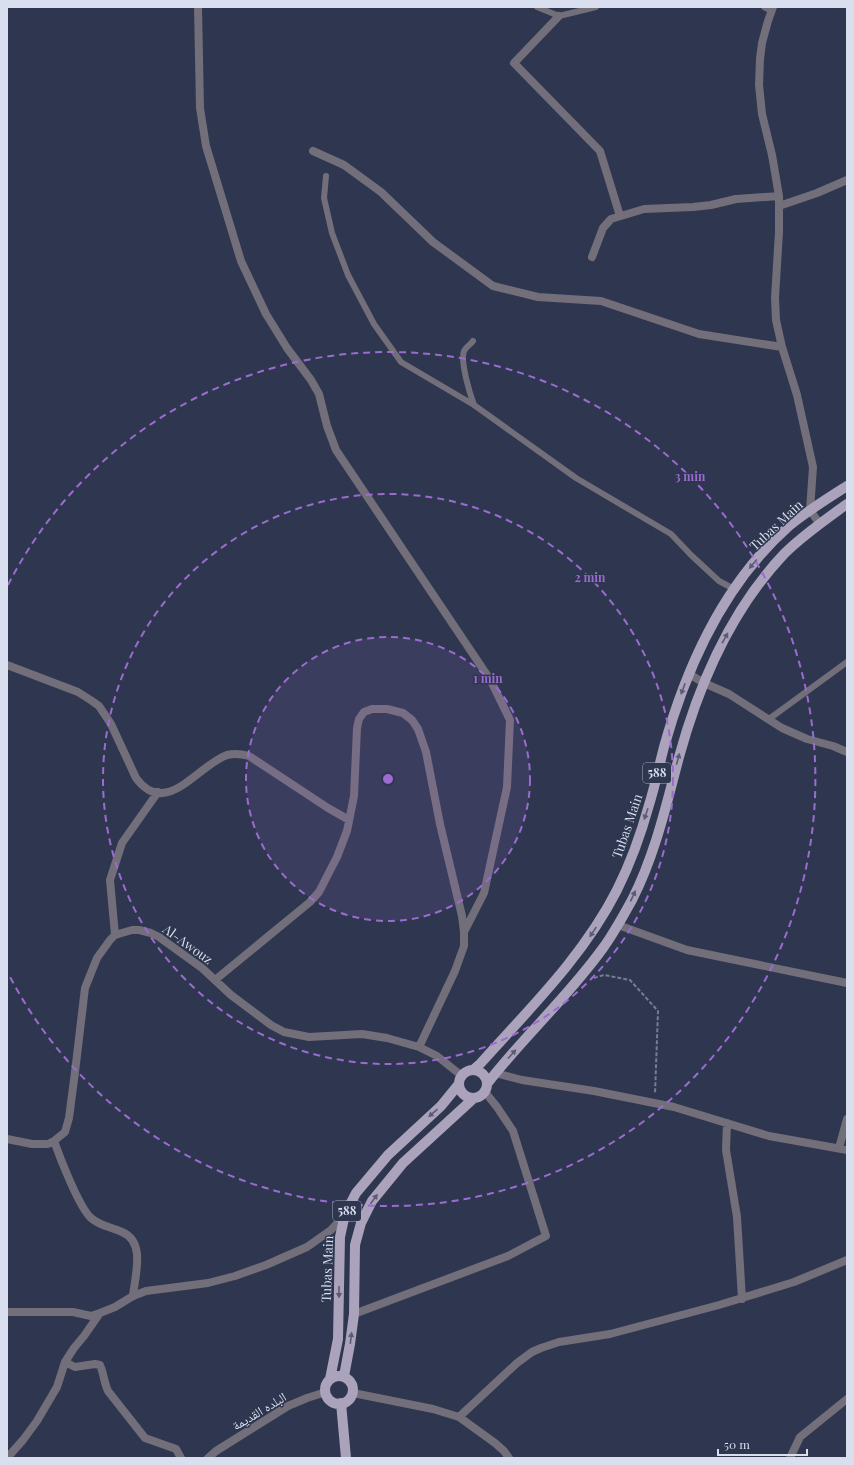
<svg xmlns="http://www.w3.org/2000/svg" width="854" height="1465" font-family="'Playfair Display','Noto Naskh Arabic',serif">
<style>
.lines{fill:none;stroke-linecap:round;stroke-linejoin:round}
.path{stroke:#767e92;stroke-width:2;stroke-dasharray:4 2;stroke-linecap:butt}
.service{stroke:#726e7a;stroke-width:6}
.minor{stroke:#726e7a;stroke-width:8}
.tertiary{stroke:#726e7a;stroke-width:8}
.primary{stroke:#aba2bc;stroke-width:10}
.oneway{fill:#5a5c75}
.ring{fill:none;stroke:#9c6bd0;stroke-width:2;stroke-dasharray:7 5}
.labels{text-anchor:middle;stroke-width:3;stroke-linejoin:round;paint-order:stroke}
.shield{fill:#2e374f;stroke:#a6adbf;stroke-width:1}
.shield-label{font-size:12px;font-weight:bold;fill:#d9dfef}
.street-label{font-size:13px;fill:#d9dfef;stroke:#2e374f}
.centre{fill:#9c6bd0;stroke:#2e374f;stroke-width:2}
.ring-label{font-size:12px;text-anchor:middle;font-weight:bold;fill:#9c6bd0;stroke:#2e374f;stroke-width:3;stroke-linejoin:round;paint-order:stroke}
</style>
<rect width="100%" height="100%" fill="#2e374f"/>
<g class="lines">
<path class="path" d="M594,978L604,975L630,980L658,1011L655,1094"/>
<path class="service" d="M537,7L559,16L596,7
M764,7L772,11
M326,176L324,198L332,233L348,275L374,324L401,362L474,405L576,478L671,534L691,555L719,581L734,589
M473,341C471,344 466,347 464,351C460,362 470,394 474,405
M769,719L847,662"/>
<path class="minor" d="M198,7L200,108L206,146L241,261L266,314L287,348L311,380L319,394L327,426L336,450L491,681L510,720L507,787L484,893L464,932
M773,7L768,21L762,43L760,59L759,85L762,114L772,155L779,196V232L775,298L776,320L782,347L797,395L813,467L810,510L819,523
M559,16L514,63L600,151L620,216
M313,151L344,165L381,192L433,242L493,286L538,297L601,301L699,334L782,347
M779,206L817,193L847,180
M592,257L603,228L611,219L644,209L693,207L711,205L736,199L779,196
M7,665L78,692L92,701L99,706L111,724L136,778C166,819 198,765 227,755C235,753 242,754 249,756L328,808L349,820
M689,674L704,683L729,694L782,728L807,739L833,746L847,752
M618,925L687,950L847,983
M115,935L110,880L122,843L158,792
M215,980L310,902L319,892L337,857L347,831L354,796L357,728L359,719L364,712L372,709H387L403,713L412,720L418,729L426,752L440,824L462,916L464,932V946L455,971L419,1047
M495,1073L522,1080L594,1091L674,1107L769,1136L847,1150
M727,1123L726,1150L737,1217L742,1299
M7,1139L32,1144H48L54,1141L65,1132L69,1118L75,1072L85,988L97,958L110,940L115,935L132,930H139L151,933L159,937L202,968L231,995L271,1025L284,1032L309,1037L362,1034L387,1038L419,1047L437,1056L462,1076
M54,1141C60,1158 79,1207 91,1218C100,1226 111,1227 122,1232C146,1242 135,1275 133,1296
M839,1148L847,1119
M7,1312H73L91,1316L100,1313
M354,1314L508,1256L546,1236L513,1131L497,1107L485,1092
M65,1362L75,1367L95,1364L100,1365C104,1374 104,1383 108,1391L145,1438L176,1449L181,1458
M353,1393L433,1409L459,1417L495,1443L504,1451L509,1458
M459,1417L517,1363L532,1352L541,1348L559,1342L610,1334L719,1305L794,1282L847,1260
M7,1458L23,1440L37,1421L57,1387L65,1362L74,1348L84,1336L100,1313L115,1307L133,1296L146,1291L208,1283L235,1276L266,1265L307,1247L331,1230L345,1215
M790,1458L800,1437L847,1399"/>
<path class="tertiary" d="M208,1458L216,1451L288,1406L307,1398L326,1392"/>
<path class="primary" d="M473,1070L480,1064C529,1009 583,957 617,890C630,864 641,834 649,805C655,786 659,766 664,747C687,665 724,583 789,526C807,511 827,499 847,486
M459 1084a14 14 0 1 1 28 0a14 14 0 1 1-28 0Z
M487,1084C523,1037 568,997 603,948C614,933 623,916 632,900C655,855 666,806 679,757C699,684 731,610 784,554C803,535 825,520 847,504
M344,1376L350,1344L354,1314L355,1245L361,1223L372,1201L403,1163L474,1098
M325 1390a14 14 0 1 1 28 0a14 14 0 1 1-28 0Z
M330,1379L338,1339L340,1237L345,1214L356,1193L388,1155L441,1106L459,1084
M341,1403L346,1458"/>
</g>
<defs><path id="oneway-solid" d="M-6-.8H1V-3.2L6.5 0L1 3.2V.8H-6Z"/></defs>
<g class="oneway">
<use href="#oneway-solid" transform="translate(753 564) rotate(130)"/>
<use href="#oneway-solid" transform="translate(725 638) rotate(-61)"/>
<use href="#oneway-solid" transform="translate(683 689) rotate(111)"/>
<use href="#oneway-solid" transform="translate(678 759) rotate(-75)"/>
<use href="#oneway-solid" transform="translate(646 814) rotate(109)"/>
<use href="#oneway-solid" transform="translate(633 896) rotate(-65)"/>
<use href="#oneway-solid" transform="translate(593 932) rotate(124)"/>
<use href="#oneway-solid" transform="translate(512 1054) rotate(-48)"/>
<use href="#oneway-solid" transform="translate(433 1113) rotate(139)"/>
<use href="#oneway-solid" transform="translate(374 1199) rotate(-54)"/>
<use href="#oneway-solid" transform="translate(339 1292) rotate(90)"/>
<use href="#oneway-solid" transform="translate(351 1338) rotate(-83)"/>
</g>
<circle cx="388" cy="779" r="142" fill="#9c6bd0" fill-opacity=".12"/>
<g class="ring">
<circle cx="388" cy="779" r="142"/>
<circle cx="388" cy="779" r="285"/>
<path d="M8 585A427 427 0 1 1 8 973"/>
</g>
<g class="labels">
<g class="shield">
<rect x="643" y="763" width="28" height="20" rx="3"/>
<rect x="333" y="1201" width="28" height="20" rx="3"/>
</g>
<g class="shield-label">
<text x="657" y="777">588</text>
<text x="347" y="1215">588</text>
</g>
<g class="street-label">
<text transform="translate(776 525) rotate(-43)" y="5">Tubas Main</text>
<text transform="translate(627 826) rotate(-71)" y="5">Tubas Main</text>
<text transform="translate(188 944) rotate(36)" y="5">Al-Awouz</text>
<text transform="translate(327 1269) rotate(-88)" y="5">Tubas Main</text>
<text transform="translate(259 1411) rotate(-31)" y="5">البلده القديمة</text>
</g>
</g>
<circle cx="388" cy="779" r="6" class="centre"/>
<g class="ring-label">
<text x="690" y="481">3 min</text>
<text x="590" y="582">2 min</text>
<text x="488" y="683">1 min</text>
</g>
<rect width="854" height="1465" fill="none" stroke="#d9dfef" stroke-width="16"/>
<path d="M718 1449v6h89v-6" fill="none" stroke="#d9dfef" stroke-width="2"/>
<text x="724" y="1449" font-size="12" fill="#d9dfef" stroke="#2e374f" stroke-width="3" paint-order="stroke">50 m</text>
</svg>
